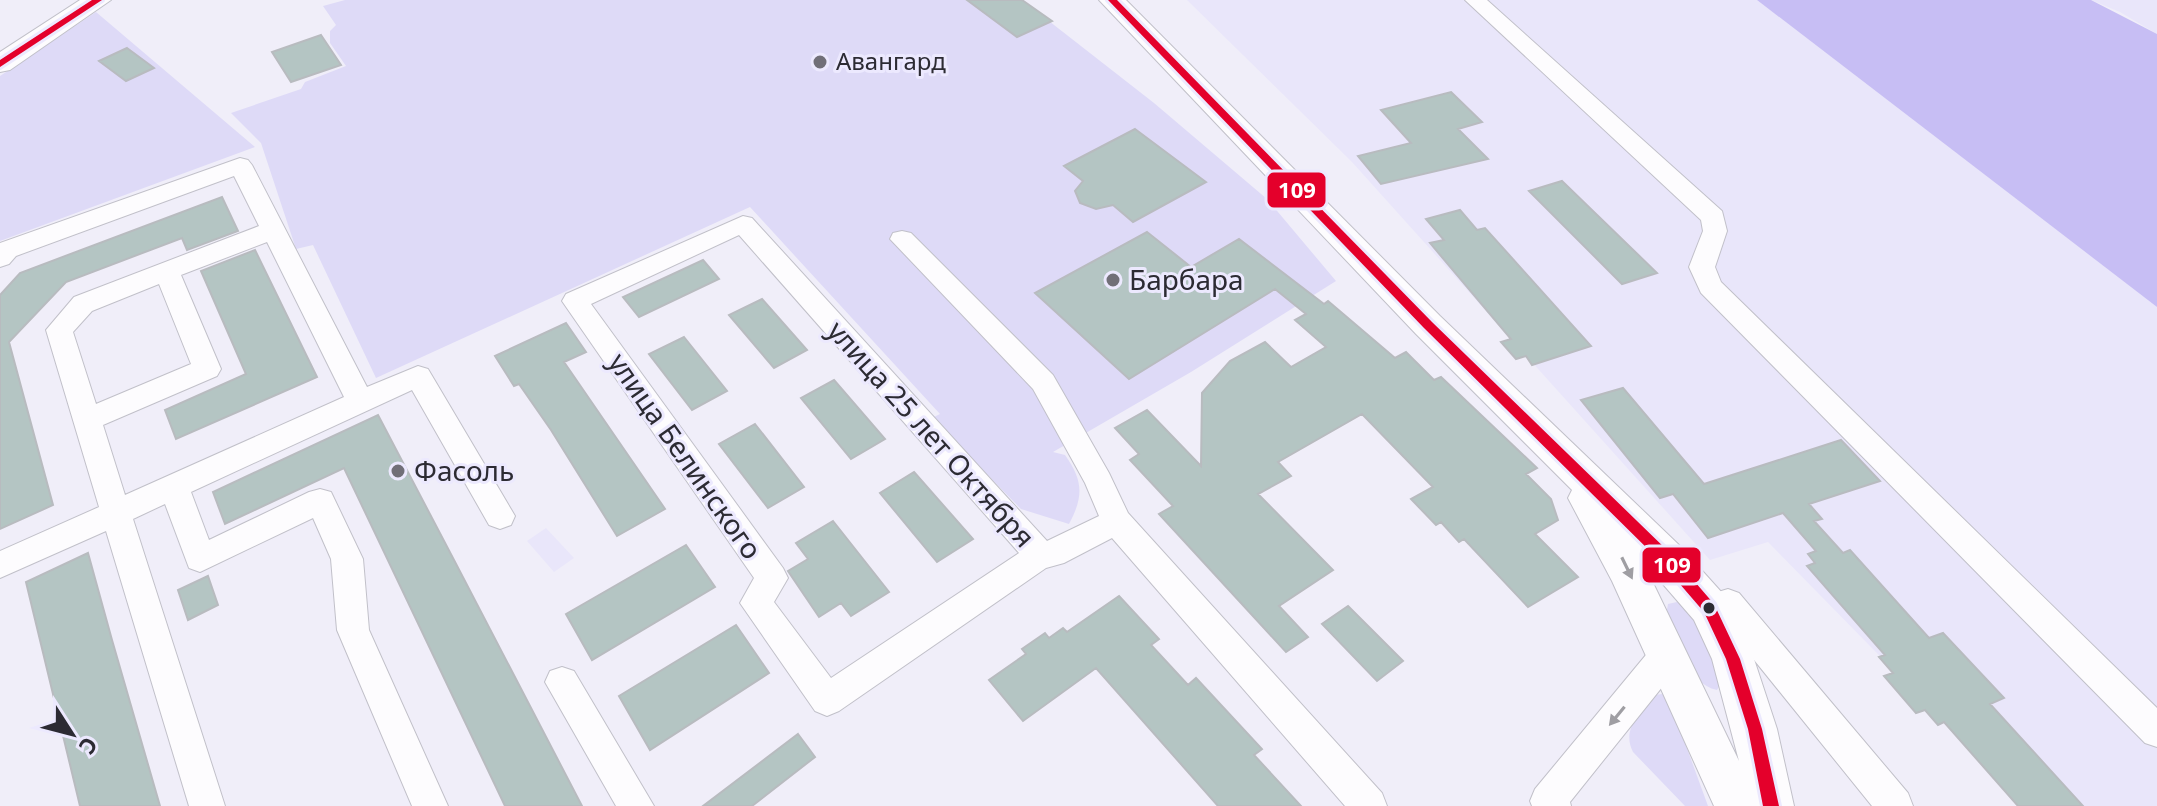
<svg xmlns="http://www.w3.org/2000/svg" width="2157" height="806" font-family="'Noto Sans',sans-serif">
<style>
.built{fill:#e9e6fa}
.green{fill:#dedaf7}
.water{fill:#c7bef4}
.building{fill:#b4c5c3;stroke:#b8bbbf;stroke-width:2}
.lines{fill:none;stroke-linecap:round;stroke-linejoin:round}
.minor-casing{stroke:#c1c0c9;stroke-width:2}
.major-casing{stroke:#c1c0c9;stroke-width:2}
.minor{fill:#fdfcfe;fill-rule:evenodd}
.major{fill:#fdfcfe;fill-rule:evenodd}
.bus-1-casing{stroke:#ece9fe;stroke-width:6}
.bus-1{fill:#e4002b;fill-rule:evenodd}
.oneway{fill:#9f9ea3}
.poi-dot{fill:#716f78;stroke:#ece9fe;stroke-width:3}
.bus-dot{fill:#2c2b33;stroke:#ece9fe;stroke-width:3}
.labels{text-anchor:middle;stroke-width:6;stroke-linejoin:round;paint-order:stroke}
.far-poi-label{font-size:24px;fill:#2c2b33;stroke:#ece9fe;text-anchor:start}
.poi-label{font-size:28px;fill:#2c2b33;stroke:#ece9fe;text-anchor:start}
.street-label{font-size:28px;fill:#2c2b33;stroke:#ece9fe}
.line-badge{stroke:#ece9fe;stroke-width:3}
.badge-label{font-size:22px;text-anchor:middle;font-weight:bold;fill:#fff}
</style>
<rect width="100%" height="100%" fill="#f0eef9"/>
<path class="built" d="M1187,0H1757L2157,307V806H2027L1768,542L1710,560L1352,162Z
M2091,0H2157V34L2120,12Z
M546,528L574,558L554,572L527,541Z"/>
<path class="green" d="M345,0H1022L1154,103L1267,199L1336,281L1191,372L1053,452L1065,455C1083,480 1084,496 1069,524L1021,509L932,418L940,414L750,207L376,378L313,245L296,249L261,143L231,113L301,89L305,82L346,66L330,43V31L336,25L323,6Z
M96,12L255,147L0,241V76Z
M1677,602C1706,614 1712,658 1720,685L1717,690C1687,684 1678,641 1666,615L1668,604Z
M1662,694L1669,699L1708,806H1685L1633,752C1621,728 1641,713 1655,695Z"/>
<path class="water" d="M1757,0H2091L2157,34V307Z"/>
<path class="building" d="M967,0H1022L1052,21L1017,37Z
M321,35L341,65L291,82L272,52Z
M127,48L154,68L126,81L99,61Z
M1451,92L1482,122L1458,129L1488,159L1381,184L1358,156L1411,143L1381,110Z
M1135,129L1206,182L1133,222L1113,205L1096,209L1080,203L1075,191L1083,181L1064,166Z
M1562,181L1657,273L1622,284L1529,191Z
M222,197L238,231L187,250L182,238L66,282L9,342L53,505L0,529V295L20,273Z
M1460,210L1477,230L1485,228L1591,346L1532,365L1526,356L1516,359L1501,342L1511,339L1430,243L1444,240L1426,219Z
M1147,232L1191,267L1239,239L1324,304L1328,301L1395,358L1406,352L1434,380L1441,377L1537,468L1526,474L1551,499L1558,520L1535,534L1578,577L1528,607L1464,539L1459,542L1441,522L1436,525L1411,499L1433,487L1362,414L1278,462L1291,476L1258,494L1333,570L1279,606L1308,637L1286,652L1159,514L1173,506L1130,460L1139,454L1115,428L1147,410L1201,466L1202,393L1230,361L1265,342L1291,367L1326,347L1295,320L1306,314L1275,289L1129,379L1035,293Z
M255,250L317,377L176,439L165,410L246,374L201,271Z
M703,260L719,279L639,317L623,297Z
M762,299L807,350L774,368L729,315Z
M566,323L586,352L564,362L665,509L617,536L551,430L519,384L514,386L495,356Z
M684,337L727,391L692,410L649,354Z
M834,380L885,439L851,459L801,398Z
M1623,388L1704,484L1841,440L1880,481L1809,504L1822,519L1814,521L1843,553L1850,550L1929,638L1943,633L2004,698L1990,704L2083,806H2018L1944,722L1938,725L1925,710L1916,713L1884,676L1893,673L1879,657L1885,655L1807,566L1815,563L1808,554L1816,551L1783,513L1708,538L1673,494L1660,498L1581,400Z
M378,415L454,560L582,806H505L344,468L225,524L213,492Z
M755,424L804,487L768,508L719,444Z
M914,472L973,539L937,562L880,493Z
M833,521L889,592L851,616L841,603L819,617L788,571L808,559L796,543Z
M686,545L715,587L592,660L566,614Z
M88,553L112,640L160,806H80L26,582Z
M208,576L218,605L188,620L178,590Z
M1119,596L1159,639L1151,645L1188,685L1196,678L1262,749L1254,755L1301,806H1218L1096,668L1023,721L989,680L1026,654L1022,649L1045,633L1049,638L1063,628L1067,632Z
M1348,606L1403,661L1377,681L1322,624Z
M736,625L769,673L650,750L619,696Z
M798,734L815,757L752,806H703Z"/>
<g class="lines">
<g class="minor-casing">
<path id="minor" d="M1465,0H1487L1722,211L1727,231L1715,267L1721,282L2157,708V747L2145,743L1701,293L1689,267L1703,231L1701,220Z
M240,158L248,160L252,165L367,387L418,366L428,369L515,516L511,525L500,529L489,525L412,390L191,492L209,540L309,492L320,489L331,492L363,559L369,630L448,806H412L337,630L331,559L313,518L200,572L189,568L165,504L133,519L225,806H189L106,531L0,578V551L99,507L46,330L74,297L259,226L234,176L16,256L9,264L0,267V243ZM267,242L344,397L125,495L103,425L217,376L221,369L181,275ZM159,284L191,364L96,404L73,332L92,311Z
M743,216L752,218L1047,541L1099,516L1085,483L1033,389L890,239L893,233L902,231L911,233L1053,375L1109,473L1128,513L1382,793L1387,806H1345L1112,538L1064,563L1046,568L839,711L827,716L815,711L740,603L754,578L562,301L566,294ZM739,235L1019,553L831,678L774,602L788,578L783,568L591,304Z
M1728,589L1739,593L1908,793L1913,806H1872L1721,619L1709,622L1698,618L1693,608L1698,598Z
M1667,640L1679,644L1684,655L1679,666L1570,802L1571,806H1532L1530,801L1535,789L1655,644Z
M562,667L574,671L654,806H616L545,682L550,671Z"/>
</g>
<g class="major-casing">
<path id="major" d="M80,0H111L10,70L0,72V52Z
M1099,0H1126L1440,316L1679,545L1724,595L1754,659L1777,729L1794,806H1714L1612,581L1568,498L1572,490L1416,334ZM1642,560L1694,620L1712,659L1739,761Z"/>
</g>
<use href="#minor" class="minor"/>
<use href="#major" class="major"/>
<g class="bus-1-casing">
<path id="bus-1" d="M92,0H102L0,67V60Z
M1108,0H1117L1432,322L1670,553L1714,604L1740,659L1762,729L1779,806H1763L1748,729L1726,659L1704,612L1660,561L1424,328Z"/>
</g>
<use href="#bus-1" class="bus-1"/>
</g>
<defs><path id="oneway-solid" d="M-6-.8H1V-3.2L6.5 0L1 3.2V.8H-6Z" transform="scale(2)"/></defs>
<g class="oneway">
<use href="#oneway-solid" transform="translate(1627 568) rotate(64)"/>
<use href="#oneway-solid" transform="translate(1617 716) rotate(129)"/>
</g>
<g class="poi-dot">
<circle cx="820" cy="62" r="8"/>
<circle cx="1113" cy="280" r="8"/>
<circle cx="398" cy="471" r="8"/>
</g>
<circle class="bus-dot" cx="1709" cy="608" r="7"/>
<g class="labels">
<g class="far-poi-label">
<text x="836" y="70">Авангард</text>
</g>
<g class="poi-label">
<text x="1129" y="290">Барбара</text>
<text x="414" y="481">Фасоль</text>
</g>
<g class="street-label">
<text transform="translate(931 434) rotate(48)" y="10">улица 25 лет Октября</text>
<text transform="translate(685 456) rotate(55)" y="10">улица Белинского</text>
</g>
</g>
<g class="line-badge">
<rect x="1266" y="171" width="61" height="38" rx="8" fill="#e4002b"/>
<rect x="1641" y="546" width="61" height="38" rx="8" fill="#e4002b"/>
</g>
<g class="badge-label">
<text x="1297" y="198">109</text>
<text x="1672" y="573">109</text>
</g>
<g transform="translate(72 734) rotate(126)" stroke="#ece9fe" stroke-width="6" paint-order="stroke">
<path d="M0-6L14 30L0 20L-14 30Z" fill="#2c2b33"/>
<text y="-12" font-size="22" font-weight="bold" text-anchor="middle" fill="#2c2b33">С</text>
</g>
</svg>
